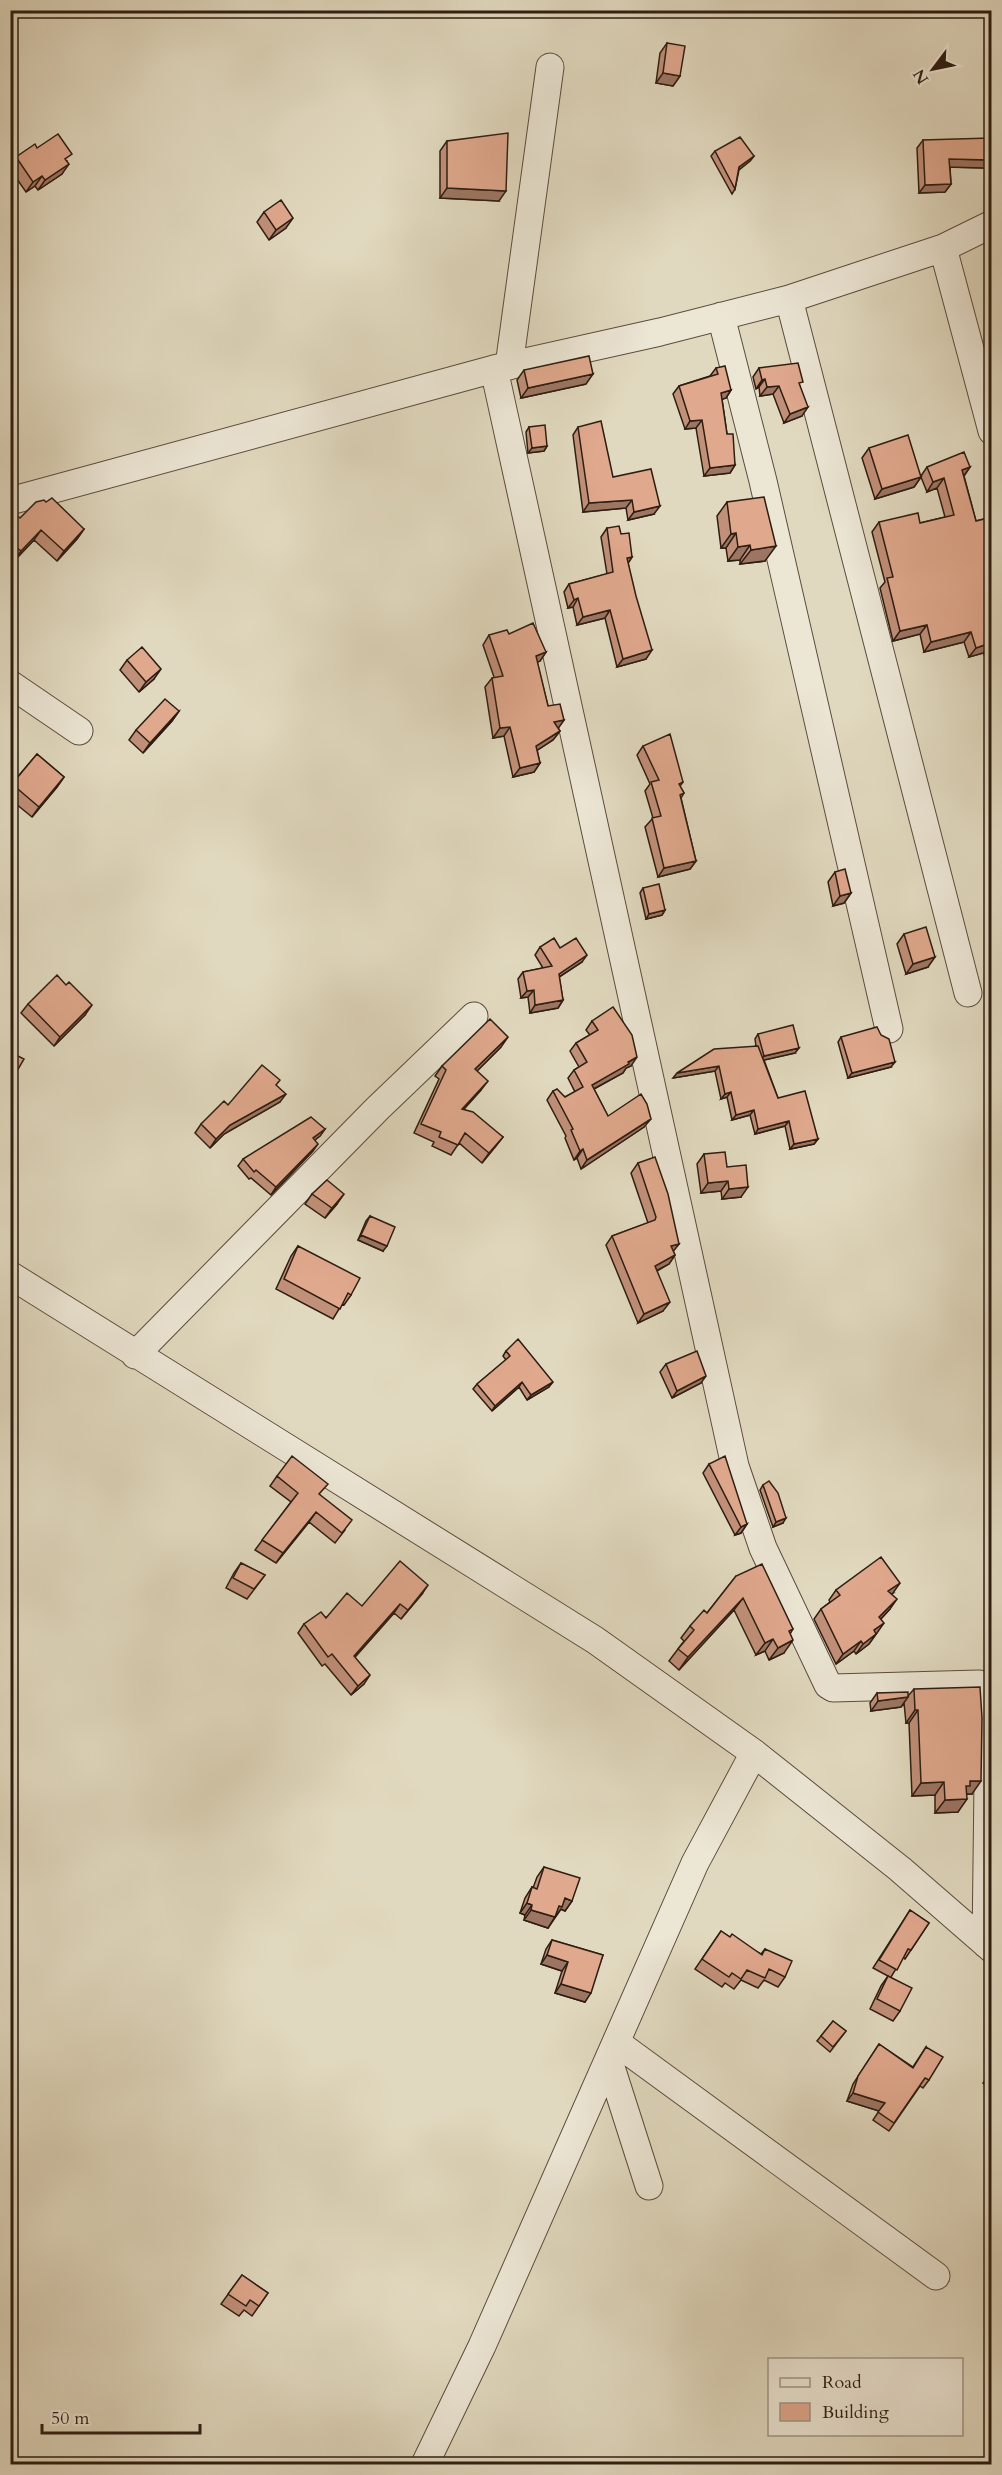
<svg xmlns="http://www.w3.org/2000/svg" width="1002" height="2475" font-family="Cardo,serif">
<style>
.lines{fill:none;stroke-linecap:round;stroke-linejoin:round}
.minor-casing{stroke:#5b4c3d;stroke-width:29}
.minor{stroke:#ece6d5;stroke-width:27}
.wall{fill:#c19079;stroke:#2e1d12;stroke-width:1.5}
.shaded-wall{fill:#9d7663;stroke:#2e1d12;stroke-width:1.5}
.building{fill:#e0a88d;stroke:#2e1d12;stroke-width:1.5}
</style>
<rect width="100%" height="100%" fill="#e1d9bf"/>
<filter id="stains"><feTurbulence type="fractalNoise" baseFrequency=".00333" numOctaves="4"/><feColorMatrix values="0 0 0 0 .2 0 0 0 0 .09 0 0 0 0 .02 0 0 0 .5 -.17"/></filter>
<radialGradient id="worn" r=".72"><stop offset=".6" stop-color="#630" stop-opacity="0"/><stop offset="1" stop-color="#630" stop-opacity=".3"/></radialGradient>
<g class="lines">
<g class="minor-casing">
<path id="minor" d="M943,248L992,431
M789,299L968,993
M721,316L763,481L889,1029
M509,366L550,67
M494,369L735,1466L763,1548L828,1685L833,1688L979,1684L986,1691L989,1702L986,1944
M10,501L494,369L660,332L789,299L943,248L992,224
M10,684L79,731
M10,1275L595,1640L754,1753L900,1869L992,1949
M135,1355L377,1109L474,1016
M617,2043L936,2276
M609,2061L649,2186
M425,2464L482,2346L695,1863L754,1753"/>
</g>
<use href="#minor" class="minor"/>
</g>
<path class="wall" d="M667,43L680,76L673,86L656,83L660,53Z
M923,140L991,160L985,168L950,167L951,184L945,192L919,193L917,148Z
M447,141L499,201L440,198V151Z
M37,148L67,161L62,174L38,190L35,186L26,192L10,169V165L16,157Z
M715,151L754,156L750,161L739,170L735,189L732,194L711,156Z
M264,212L286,228L269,240L257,222Z
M716,368L731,390L726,398L722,399L727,434L735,465L730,473L704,476L696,428L685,429L673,394L679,386L710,376Z
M759,368L800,386L802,416L784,423L773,394L760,396L759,387L756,389L753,377Z
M524,370L586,384L521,398L517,380Z
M529,427L547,446L544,451L528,453L526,432Z
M578,427L613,477L654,514L628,520L626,508L583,512L573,435Z
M869,448L921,476L927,467H970L964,476L976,521L992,517V670L983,653L969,657L964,642L924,652L920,634L893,641L880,588L885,582L872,532L879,522L920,523L945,517L937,488L927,492L921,477L914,487L875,499L862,458Z
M727,502L765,561L740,564V560L728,561L726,548H721L717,516Z
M20,518L84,529L77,539L57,561L34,540L14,561L10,558V519Z
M607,528L621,534L632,557L628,563L646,659L617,667L605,618L577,625L573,607L568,608L564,592L569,584L607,574L601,537Z
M509,634L546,652L540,661L537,662L548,706L564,720L558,728L560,731L553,740L537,750L540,763L534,772L513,777L504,736L493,738L485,687L492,678L494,677L483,645L489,635Z
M127,660L154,679L139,692L120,670Z
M179,711L172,721L143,753L129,740L136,730Z
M643,746L683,782L680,786L684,793L681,798L696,861L690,869L658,877L645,827L653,818L645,791L650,784L637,755Z
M37,754L64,777L57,787L32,817L10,799V786Z
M835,872L851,893L844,903L833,906L828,882Z
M643,888L665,910L662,915L646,919L640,893Z
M904,934L928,967L906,974L897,944Z
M540,947L560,948L582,962L559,977L563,1000L558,1008L530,1013L528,997L521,998L518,979L523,972L543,968L535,955Z
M28,1004L85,1015L54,1046L21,1013Z
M592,1021L631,1066L626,1068L623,1073L594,1089L608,1116L644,1127L581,1169L577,1158L574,1160L565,1138L566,1136L547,1100L553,1091L565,1097L575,1092L568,1078L574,1070L579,1067L570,1051L576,1043L590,1035L586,1030Z
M758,1034L795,1053L764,1060L778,1098L818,1139L814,1144L790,1149L785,1126L755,1134L750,1115L732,1120L727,1097L721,1099L715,1071L673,1078L756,1046L755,1039Z
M841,1037L891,1067L848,1078L838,1042Z
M501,1047L477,1071L481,1090L464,1109L503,1137L482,1163L459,1143L451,1155L432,1146L434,1142L414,1133L439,1079L435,1076L442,1066Z
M276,1085L280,1102L224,1134L210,1148L195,1133L201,1124L228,1105Z
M325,1129L320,1136L315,1140L313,1151L271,1195L251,1178L249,1179L238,1166L243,1159Z
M704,1154L727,1167L741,1197L722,1199L721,1191L701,1193L697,1164Z
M638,1163L679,1244L673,1251L675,1255L669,1264L657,1271L663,1311L638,1323L606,1245L612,1236L648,1223L631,1173Z
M312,1194L337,1204L325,1218L305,1204Z
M370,1216L383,1251L358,1240L366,1221Z
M298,1246L351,1295L344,1305L342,1304L333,1319L276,1289L291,1256Z
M506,1351L549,1387L527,1400L519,1387L492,1411L473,1389L477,1384L506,1360L503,1356Z
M666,1364L701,1383L672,1398L660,1372Z
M709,1464L747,1524L741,1533L735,1535L703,1473Z
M277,1476L320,1495L345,1530L335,1543L309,1522L276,1563L255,1550L291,1502L270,1486Z
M763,1485L783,1523L773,1527L760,1490Z
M241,1563L265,1575L247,1599L226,1588L234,1573Z
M736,1576L793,1629L790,1634L784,1653L769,1660L765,1651L756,1655L734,1610L679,1670L669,1661L684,1641L681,1638L690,1626L707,1613Z
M836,1590L893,1593L891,1594L890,1609L881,1619L877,1633L869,1644L856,1654L854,1651L836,1664L814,1619L821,1609L830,1602L829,1600Z
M422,1594L401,1619L394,1613L355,1657L364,1684L351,1695L325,1664L322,1666L298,1633L304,1624L362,1606Z
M914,1689L972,1794H967L958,1812L935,1813V1795L912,1796L909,1723H906L904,1703L901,1707L871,1711L870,1703L877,1693L908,1696Z
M544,1867L572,1901L565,1911L561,1909L548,1928L524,1920L525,1915L520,1913L525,1898L532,1887L533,1888L537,1877Z
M910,1910L929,1923L905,1959L903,1957L891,1977L900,2011L893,2021L870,2009L881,1986L888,1976L873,1968Z
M721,1931L730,1937L761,1954L765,1949L785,1977L778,1987L764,1980L758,1988L741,1980L734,1989L725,1983L722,1987L695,1969Z
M552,1940L603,1955L585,2002L555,1993L562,1971L541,1964L546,1949Z
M833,2021L846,2031L830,2052L817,2041Z
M879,2044L913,2067L926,2047L929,2080L923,2088L920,2086L889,2131L873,2120L879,2111L847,2101L853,2084Z
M992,2071V2090L983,2083Z
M242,2275L268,2293L252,2316L244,2310L239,2316L221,2304Z"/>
<path class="shaded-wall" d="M663,73L680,76L673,86L656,83Z
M754,156L750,161L736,172L739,167Z
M949,159L991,160L985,168L944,167Z
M69,164L62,174L38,190L45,180Z
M42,176L35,186L26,192L33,182Z
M951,184L945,192L919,193L925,185Z
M447,188L506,191L499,201L440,198Z
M293,218L286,228L269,240L276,230Z
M593,374L586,384L521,398L528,388Z
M765,379L759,387L756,389L762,380Z
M779,386L773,394L760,396L767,387Z
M731,390L726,398L715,402L721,393Z
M808,407L802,416L784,423L790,414Z
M702,420L696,428L685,429L690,421Z
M547,446L544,451L528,453L532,448Z
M735,465L730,473L704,476L710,468Z
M970,467L963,477L962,470Z
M921,477L914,487L875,499L882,489Z
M944,478L937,488L927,492L933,482Z
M632,500L626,508L583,512L589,503Z
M660,506L654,514L628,520L634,512Z
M84,529L77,539L57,561L64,551Z
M41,530L34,540L14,561L21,551Z
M736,533L726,548H721L731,534Z
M750,545L740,560L728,561L738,547Z
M776,546L765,561L740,564L751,550Z
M632,557L627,565V558Z
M578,598L573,607L568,608L574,600Z
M610,610L605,618L577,625L583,617Z
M927,625L920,634L893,641L900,631Z
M971,632L964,642L924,652L931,642Z
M990,643L983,653L969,657L976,648Z
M652,650L646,659L617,667L623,659Z
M546,652L540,661L530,666L536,656Z
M161,669L154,679L139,692L146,682Z
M179,711L172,721L143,753L150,743Z
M564,720L557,730L554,722Z
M510,727L504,736L493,738L500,728Z
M560,731L553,740L530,755L536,746Z
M540,763L534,772L513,777L520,768Z
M64,777L57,787L32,817L39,807Z
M696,861L690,869L658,877L664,868Z
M851,893L844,903L833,906L840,896Z
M665,910L662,915L646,919L649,914Z
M587,955L582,962L553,981L559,974Z
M935,957L928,967L906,974L913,964Z
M534,990L528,997L521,998L527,991Z
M563,1000L558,1008L530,1013L535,1005Z
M92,1005L85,1015L54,1046L60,1037Z
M508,1037L501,1047L469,1079L475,1069Z
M799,1048L795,1053L760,1061L764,1056Z
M637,1057L631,1066L626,1068L623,1073L586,1093L592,1085Z
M895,1062L891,1067L848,1078L852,1073Z
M719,1066L715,1071L673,1078L677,1073Z
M488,1081L481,1090L455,1119L462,1109Z
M731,1092L727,1097L721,1099L725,1094Z
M286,1094L280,1102L224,1134L210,1148L216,1139L230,1125Z
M754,1110L750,1115L732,1120L736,1115Z
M651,1119L644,1127L581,1169L587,1160Z
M789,1121L785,1126L755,1134L758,1129Z
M325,1129L320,1136L308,1145L313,1138Z
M503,1137L496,1146L482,1163L489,1153Z
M818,1139L814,1144L790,1149L794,1144Z
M318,1144L313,1151L271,1195L276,1187Z
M583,1149L577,1158L574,1160L580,1151Z
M728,1181L721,1191L701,1193L708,1183Z
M748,1187L741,1197L722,1199L729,1189Z
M344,1194L337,1204L325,1218L332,1208Z
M361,1235L387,1246L383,1251L358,1240Z
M679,1244L672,1253L671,1246Z
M675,1255L669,1264L648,1275L655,1266Z
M670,1302L663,1311L638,1323L644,1314Z
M706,1376L701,1383L672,1398L677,1391Z
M522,1382L519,1387L492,1411L495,1406Z
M553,1382L549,1387L527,1400L531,1395Z
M316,1512L309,1522L276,1563L283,1553Z
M786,1518L783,1523L773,1527L776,1522Z
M747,1524L741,1533L735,1535L741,1527Z
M900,1583L893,1593L881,1601L888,1591Z
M428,1585L422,1594L401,1619L408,1610Z
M743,1598L734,1610L679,1670L688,1657Z
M897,1599L890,1609L873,1627L879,1617Z
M400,1604L394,1613L348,1665L354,1656Z
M884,1623L877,1633L867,1640L874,1630Z
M876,1634L869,1644L856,1654L863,1644Z
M773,1639L765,1651L756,1655L765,1643Z
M793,1640L784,1653L769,1660L778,1648Z
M861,1641L854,1651L836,1664L843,1654Z
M370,1675L364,1684L351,1695L358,1686Z
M908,1697L901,1707L871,1711L878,1701Z
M915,1710H918L909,1723H906Z
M970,1781H981L972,1794H964L966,1786Z
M944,1782L935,1795L912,1796L921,1783Z
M967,1799L958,1812L935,1813L945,1800Z
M565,1898L572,1901L565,1911L561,1909L555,1917L552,1916Z
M527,1903L532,1905L525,1915L520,1913Z
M531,1910L555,1917L548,1928L524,1920Z
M547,1955L568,1962L562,1971L541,1964Z
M561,1984L591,1993L585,2002L555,1993Z
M853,2093L885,2103L879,2111L847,2101Z"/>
<path class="building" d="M667,43L685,46L680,76L663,73Z
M508,133L506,191L447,188V141Z
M58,134L72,154L65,159L69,164L45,180L42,176L33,182L16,157L35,144L37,148Z
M740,137L754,156L739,167L735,189L715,151Z
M990,138L991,160L949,159L951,184L925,185L923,140Z
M281,200L293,218L276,230L264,212Z
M589,356L593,374L528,388L524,370Z
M798,363L803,382L799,383L808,407L790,414L779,386L767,387L765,379L762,380L759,368Z
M725,366L731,390L721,393L727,434H733L735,465L710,468L702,420L690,421L679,386L718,374L716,368Z
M601,421L613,477L651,469L660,506L634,512L632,500L589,503L578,427Z
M545,425L547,446L532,448L529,427Z
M908,435L921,477L882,489L869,448Z
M964,452L970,467L962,470L976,521L992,517V647L990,643L976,648L971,632L931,642L927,625L900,631L887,578L893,577L879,522L918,513L920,523L954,515L944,478L933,482L927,467Z
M764,497L776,546L751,550L750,545L738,547L736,533L731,534L727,502Z
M52,498L84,529L64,551L41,530L21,551L10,542V519L15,514L20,518L36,502L44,500L46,502Z
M619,526L621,534L629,533L632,557L627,558L636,596L652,650L623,659L610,610L583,617L578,598L574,600L569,584L613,572L607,528Z
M533,623L546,652L536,656L548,706L560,704L564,720L554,722L560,731L536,746L540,763L520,768L510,727L500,728L492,678L503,676L489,635L507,630L509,634Z
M142,647L161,669L146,682L127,660Z
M165,699L179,711L150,743L136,730Z
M670,734L683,782L679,784L684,793L680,795L696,861L664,868L652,818L661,816L651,782L659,780L643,746Z
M37,754L64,777L39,807L12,784Z
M845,869L851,893L840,896L835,872Z
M659,884L665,910L649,914L643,888Z
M926,927L935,957L913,964L904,934Z
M554,938L560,948L576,938L587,955L559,974L563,1000L535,1005L534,990L527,991L523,972L552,966L540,947Z
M57,975L66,985L69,982L92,1005L60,1037L28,1004Z
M613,1007L632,1035L637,1057L628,1062L629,1064L592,1085L608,1116L641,1094L647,1104L651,1119L587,1160L583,1149L580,1151L571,1130L573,1129L553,1091L557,1089L565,1097L583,1087L574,1070L587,1062L576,1043L598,1030L592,1021Z
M490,1019L508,1037L475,1069L488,1081L462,1109L473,1112L503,1137L489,1153L465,1133L458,1145L439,1137L441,1132L421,1124L446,1070L442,1066Z
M793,1025L799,1048L764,1056L758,1034Z
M877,1027L881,1035L889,1039L895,1062L852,1073L841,1037Z
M758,1046L778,1098L805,1091L818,1139L794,1144L789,1121L758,1129L754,1110L736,1115L731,1092L725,1094L719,1066L677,1073L714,1049Z
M10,1052L24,1059L10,1083Z
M262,1065L280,1080L276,1085L286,1094L230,1125L216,1139L201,1124L224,1101L228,1105Z
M311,1117L325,1129L313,1138L318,1144L276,1187L256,1170L254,1172L243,1159Z
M725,1152L727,1167L746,1165L748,1187L729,1189L728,1181L708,1183L704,1154Z
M655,1157L668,1194L679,1244L671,1246L675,1255L655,1266L670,1302L644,1314L612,1236L655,1220L656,1217L638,1163Z
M327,1180L344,1194L332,1208L312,1194Z
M370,1216L395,1227L387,1246L361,1235Z
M298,1246L360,1278L351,1295L348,1293L340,1309L284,1279Z
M518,1339L553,1382L531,1395L522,1382L495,1406L477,1384L510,1356L506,1351Z
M697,1351L706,1376L677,1391L666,1364Z
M292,1456L328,1484L319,1494L352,1520L342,1533L316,1512L283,1553L262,1540L298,1493L277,1476Z
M725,1456L747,1524L741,1527L709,1464Z
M769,1481L778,1493L786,1518L776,1522L763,1485Z
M881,1557L900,1583L888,1591L897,1599L879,1617L884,1623L874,1630L876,1634L863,1644L861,1641L843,1654L821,1609L840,1595L836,1590Z
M400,1561L428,1585L408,1610L400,1604L354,1656L370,1675L358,1686L332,1654L328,1657L304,1624L321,1612L326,1618L347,1593L362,1606Z
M241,1563L265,1575L254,1589L233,1578Z
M762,1564L793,1629L789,1631L793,1640L778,1648L773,1639L765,1643L743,1598L688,1657L678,1649L694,1630L690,1626L704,1610L707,1613L736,1576Z
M980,1687L982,1718L981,1781H970V1786H966L967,1799L945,1800L944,1782L921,1783L918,1710H915L914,1689Z
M908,1692V1697L878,1701L877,1693Z
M544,1867L580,1878L572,1901L565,1898L562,1907L559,1906L555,1917L531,1910L532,1905L527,1903L532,1887L537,1889Z
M910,1910L929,1923L911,1950L908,1949L897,1970L879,1960Z
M721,1931L730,1937L732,1934L762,1955L765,1949L792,1961L785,1977L769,1969L765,1978L747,1970L741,1979L732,1973L729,1977L702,1959Z
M552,1940L603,1955L591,1993L561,1984L568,1962L547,1955Z
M888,1976L912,1988L900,2011L877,1999Z
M833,2021L846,2031L833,2047L821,2036Z
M879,2044L913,2068L926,2047L943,2057L929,2080L925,2078L894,2123L878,2112L885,2103L853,2093L858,2076Z
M242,2275L268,2293L259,2306L250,2300L246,2306L228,2294Z"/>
<rect width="1002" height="2475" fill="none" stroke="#e1d9bf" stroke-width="36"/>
<rect x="12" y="12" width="978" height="2451" fill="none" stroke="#2e1d12" stroke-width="3"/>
<rect x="18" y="18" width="966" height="2439" fill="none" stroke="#2e1d12" stroke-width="1.5"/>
<rect x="768" y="2358" width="195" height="78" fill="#ece6d5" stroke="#a09687" stroke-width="1.5"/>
<rect x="780" y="2378" width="30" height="9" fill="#ece6d5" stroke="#a09687" stroke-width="1.5"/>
<text x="822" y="2388" font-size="18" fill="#2e1d12">Road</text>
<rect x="780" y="2403" width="30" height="18" fill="#e0a88d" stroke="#a09687" stroke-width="1.5"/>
<text x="822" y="2418" font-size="18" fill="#2e1d12">Building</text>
<g transform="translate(933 69) rotate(238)" stroke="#ece6d5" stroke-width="4.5" paint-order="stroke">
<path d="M0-4.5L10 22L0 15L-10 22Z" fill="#2e1d12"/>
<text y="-9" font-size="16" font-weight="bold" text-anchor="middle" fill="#2e1d12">N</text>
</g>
<path d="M42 2424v9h158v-9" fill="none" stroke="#2e1d12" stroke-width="3"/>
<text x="51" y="2424" font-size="18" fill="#2e1d12" stroke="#ece6d5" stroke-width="4.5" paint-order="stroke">50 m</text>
<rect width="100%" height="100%" filter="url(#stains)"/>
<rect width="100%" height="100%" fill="url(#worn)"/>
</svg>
